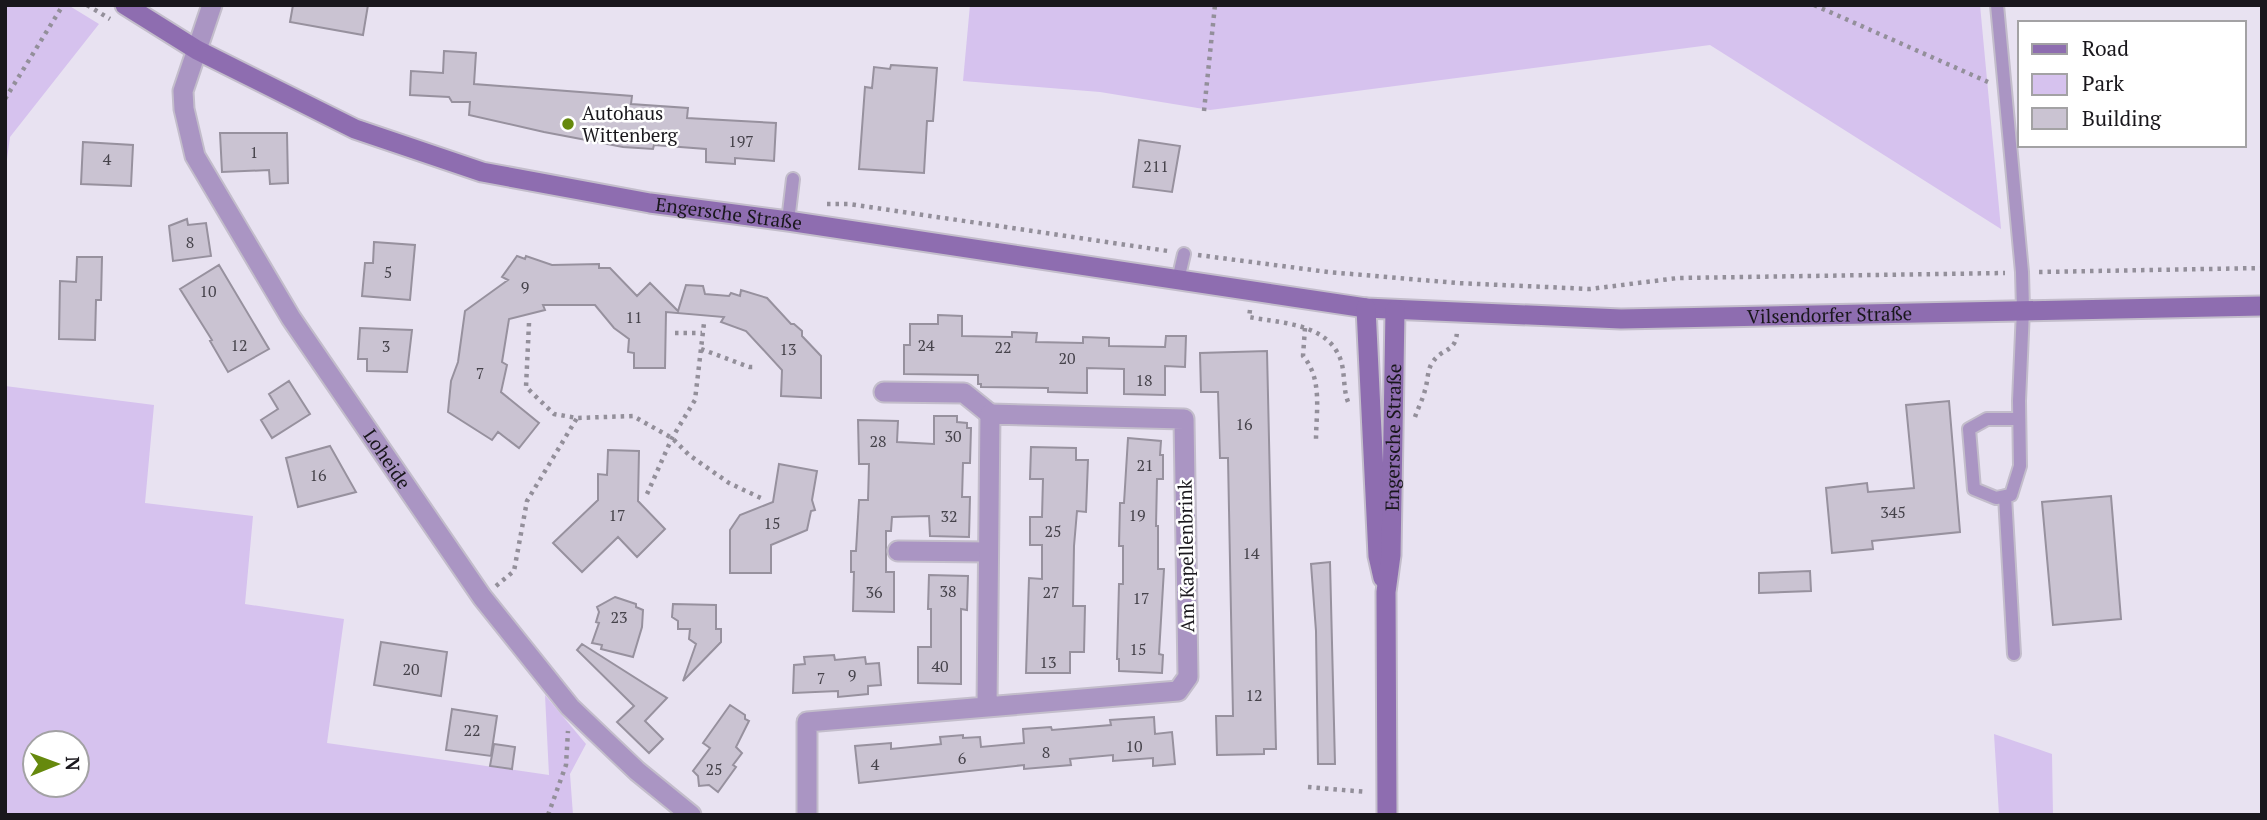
<svg xmlns="http://www.w3.org/2000/svg" width="2267" height="820" font-family="'PT Serif',serif">
<style>
.green{fill:#d6c2ee;fill-rule:evenodd}
.building{fill:#cac3d2;stroke:#97919e;stroke-width:2}
.lines{fill:none;stroke-linecap:round;stroke-linejoin:round}
.service-casing{stroke:#c3bdcb;stroke-width:16}
.minor-casing{stroke:#c3bdcb;stroke-width:23}
.secondary-casing{stroke:#c3bdcb;stroke-width:23}
.path{stroke:#938f9a;stroke-width:4.5;stroke-dasharray:3.5 5;stroke-linecap:butt}
.service{stroke:#aa95c3;stroke-width:12}
.minor{stroke:#aa95c3;stroke-width:19}
.secondary{stroke:#8e6db0;stroke-width:19}
.poi-dot{fill:#66890d;stroke:#fff;stroke-width:2.5}
.labels{text-anchor:middle;stroke-width:5;stroke-linejoin:round;paint-order:stroke}
.number-label{font-size:16px;fill:#45424a}
.poi-label{font-size:19px;fill:#19171c;stroke:#fff;text-anchor:start}
.street-label{font-size:19px;fill:#19171c;stroke:#fff}
</style>
<rect width="100%" height="100%" fill="#e8e2f1"/>
<path class="green" d="M5,5H68L99,24L10,137L5,174Z
M970,5H1980L2001,229L1710,45L1210,110L1100,92L963,81Z
M5,386L154,405L145,503L253,516L245,604L344,619L327,743L549,775L545,695L586,744L570,774L573,815H5ZM35,743H77V785H35Z
M1994,734L2052,754L2053,815H1999Z"/>
<path class="building" d="M293,5H368L363,35L290,22Z
M444,51L476,53L474,84L632,96L631,104L688,108L687,118L776,123L774,161L735,158V164L706,162V149L654,145L653,149L623,147L544,132L469,115L470,102H452L449,97L410,95L411,71L443,73Z
M891,65L937,68L933,121H927L924,173L859,169L865,87L872,88L874,67L890,69Z
M220,133H287L288,183L270,184L269,170L222,172Z
M1139,140L1180,146L1172,192L1133,187Z
M83,142L133,145L131,186L81,184Z
M187,219L188,225L206,223L211,256L173,261L169,226Z
M374,242L415,245L410,300L362,296L365,263H373Z
M517,256L525,259L526,256L552,265L599,264V268H610L637,296L650,283L678,311L686,285L703,286L705,294L729,296L731,293L740,296L741,290L767,298L791,324H794L802,331V336L821,356V398L781,396L782,370L746,331L721,322L724,317L666,312L665,368H634V353L628,352L629,339L614,328L595,305H543L545,310L509,319L502,362L507,365L501,392L539,423L519,448L498,432L492,440L448,412L451,381L458,362L465,311L508,280L502,277Z
M77,257H102L101,300H96L95,340L59,339L60,281L76,282Z
M219,265L269,349L228,372L210,341L212,340L180,289Z
M938,315L962,316V336L1012,337V332L1037,333L1036,342L1083,343V337L1109,338V346L1165,347L1166,336H1186L1185,367L1165,366V395L1124,394V369L1087,368V393L1048,392V388L981,387V384H978V375L904,374V345H910V324H938Z
M360,328L412,330L407,372L367,371V359H358Z
M1267,351L1276,749H1264V754L1217,755L1216,716H1233L1228,458H1220L1218,392H1201L1200,353Z
M289,381L310,414L272,438L261,420L278,409L269,394Z
M1949,401L1960,532L1872,541L1873,549L1832,553L1826,488L1867,483L1868,492L1914,488L1906,405Z
M934,416H957V422L967,423V428H971L970,463H963L962,497H970L969,537L930,536L929,516L892,517L891,531H886V572H894V612L853,611L854,572H851V551H856L859,500H868L869,464H859L858,420L898,421L897,442L934,444Z
M1128,438L1161,441L1160,455H1163V479H1157L1156,526H1158V569H1164L1159,654L1163,655L1162,673L1119,671V659H1117L1119,584H1123V546H1119L1120,503H1124Z
M330,446L356,492L298,507L286,458Z
M1031,447L1076,448V460H1088L1086,512L1077,511L1074,546L1073,606H1085L1084,652H1070V673H1026L1029,578L1042,579V545H1030V517H1042L1043,479H1030Z
M608,450L639,451L638,501L665,529L637,557L618,537L582,572L553,543L598,500V474L607,475Z
M779,464L817,471L812,500L815,510L811,511L807,530L771,545V573H730V530L740,515L773,502Z
M2111,496L2121,619L2053,625L2042,502Z
M1330,562L1335,764H1318L1316,631L1311,564Z
M1810,571L1811,591L1759,593V573Z
M929,575L968,576L967,610L961,609V684L918,683V647H931V609H928Z
M615,597L636,604V607L643,610L642,627L633,657L601,649L602,645L592,643L599,623L596,622L599,612L597,607Z
M673,604L716,605V629H721V642L683,681L696,644L689,639L690,629H678V621L672,617Z
M381,642L447,652L441,696L374,685Z
M582,644L667,698L645,721L663,739L649,753L617,722L634,706L577,650Z
M834,655L835,660L865,657L866,664L879,663L881,685L868,686V694L838,697V691L793,693L794,665L805,664L804,657Z
M730,705L745,715V719L749,721L736,747L742,753L733,765L736,767L718,792L709,785L699,786L698,776L693,771L710,748L703,743Z
M452,709L497,716L491,756L446,750Z
M1154,717L1155,734L1172,732L1175,764L1153,766V758L1113,761V755L1070,759L1071,765L1024,769V765L859,783L855,746L891,743V749L941,744L940,737L963,735V738L980,737L981,747L1024,743L1023,729L1051,727L1052,730L1111,725L1110,720Z
M494,744L515,747L512,769L490,766Z"/>
<g class="lines">
<g class="service-casing">
<path id="service" d="M1997,5L2022,272L2023,310L2019,401L2020,466L2011,495L1996,498L1974,489L1969,429L1987,419H2019
M788,221L793,179
M1178,280L1184,254
M2005,496L2014,654"/>
</g>
<g class="minor-casing">
<g id="minor">
<path id="s1" d="M212,5L183,91L184,109L195,156L291,318L482,597L570,707L637,771L691,815"/>
<path d="M884,392L964,393L990,414"/>
<path d="M898,551L988,552"/>
<path d="M807,815V722L1178,691L1188,677L1184,419L990,414L987,706"/>
</g>
</g>
<g class="secondary-casing">
<g id="secondary">
<path id="s2" d="M125,5L197,50L355,129L482,172L650,203L788,221L1366,308L1621,319L2262,306"/>
<path d="M1366,308L1378,556L1383,578"/>
<path id="s3" d="M1387,815L1386,592L1391,555L1395,310"/>
</g>
</g>
<path class="path" d="M87,5L110,19
M1814,5L1988,82
M5,99L63,5
M1204,111L1215,5
M827,204H849L1168,251
M1198,255L1328,272L1457,283L1590,289L1678,278L2005,273
M2039,272L2262,268
M1250,310L1249,317C1280,323 1326,323 1340,358C1346,373 1342,392 1350,406
M529,323L526,387L554,414L577,418L633,416L672,438L689,455L729,483L763,499
M1305,328L1303,356C1323,379 1316,412 1316,440
M675,333H702
M701,349L749,367H757
M1415,417C1418,408 1423,399 1425,390C1428,381 1427,371 1432,363C1443,346 1457,354 1457,329
M647,494L672,438L695,400L704,323
M496,586L514,571L527,501L577,418
M1308,787L1367,792
M548,815L566,765L568,731"/>
<use href="#service" class="service"/>
<use href="#minor" class="minor"/>
<use href="#secondary" class="secondary"/>
</g>
<circle class="poi-dot" cx="568" cy="124" r="7"/>
<g class="labels">
<g class="number-label">
<text x="741" y="147">197</text>
<text x="254" y="158">1</text>
<text x="107" y="165">4</text>
<text x="1156" y="172">211</text>
<text x="190" y="248">8</text>
<text x="388" y="278">5</text>
<text x="525" y="293">9</text>
<text x="208" y="297">10</text>
<text x="634" y="323">11</text>
<text x="239" y="351">12</text>
<text x="926" y="351">24</text>
<text x="386" y="352">3</text>
<text x="1003" y="353">22</text>
<text x="788" y="355">13</text>
<text x="1067" y="364">20</text>
<text x="480" y="379">7</text>
<text x="1144" y="386">18</text>
<text x="1244" y="430">16</text>
<text x="953" y="442">30</text>
<text x="878" y="447">28</text>
<text x="1145" y="471">21</text>
<text x="318" y="481">16</text>
<text x="1893" y="518">345</text>
<text x="617" y="521">17</text>
<text x="1137" y="521">19</text>
<text x="949" y="522">32</text>
<text x="772" y="529">15</text>
<text x="1053" y="537">25</text>
<text x="1251" y="559">14</text>
<text x="948" y="597">38</text>
<text x="874" y="598">36</text>
<text x="1051" y="598">27</text>
<text x="1141" y="604">17</text>
<text x="619" y="623">23</text>
<text x="1138" y="655">15</text>
<text x="1048" y="668">13</text>
<text x="940" y="672">40</text>
<text x="411" y="675">20</text>
<text x="852" y="681">9</text>
<text x="821" y="684">7</text>
<text x="1254" y="701">12</text>
<text x="472" y="736">22</text>
<text x="1134" y="752">10</text>
<text x="1046" y="758">8</text>
<text x="962" y="764">6</text>
<text x="875" y="770">4</text>
<text x="714" y="775">25</text>
</g>
<g class="poi-label">
<text x="582" y="120">Autohaus<tspan x="582" dy="22">Wittenberg</tspan></text>
</g>
<g class="street-label">
<text dy="7" stroke="none"><textPath href="#s2" startOffset="646">Engersche Straße</textPath></text>
<text dy="7" stroke="none"><textPath href="#s2" startOffset="1754">Vilsendorfer Straße</textPath></text>
<text dy="7" stroke="none"><textPath href="#s3" startOffset="378">Engersche Straße</textPath></text>
<text dy="7" stroke="none"><textPath href="#s1" startOffset="516">Loheide</textPath></text>
<text transform="translate(1186 556) rotate(-91)" y="7">Am Kapellenbrink</text>
</g>
</g>
<rect width="2267" height="820" fill="none" stroke="#19171c" stroke-width="14"/>
<rect x="2018" y="21" width="228" height="126" fill="#ffffff" stroke="#a3a2a4" stroke-width="2"/>
<rect x="2032" y="44" width="35" height="10" fill="#8e6db0" stroke="#a3a2a4" stroke-width="2"/>
<text x="2082" y="56" font-size="21" fill="#19171c">Road</text>
<rect x="2032" y="74" width="35" height="21" fill="#d6c2ee" stroke="#a3a2a4" stroke-width="2"/>
<text x="2082" y="91" font-size="21" fill="#19171c">Park</text>
<rect x="2032" y="108" width="35" height="21" fill="#cac3d2" stroke="#a3a2a4" stroke-width="2"/>
<text x="2082" y="126" font-size="21" fill="#19171c">Building</text>
<g transform="translate(56 764) rotate(89)"><circle r="33" fill="#ffffff" stroke="#a3a2a4" stroke-width="2"/>
<path d="M0-5L12 26L0 18L-12 26Z" fill="#66890d"/>
<text y="-10" font-size="19" font-weight="bold" text-anchor="middle" fill="#19171c">N</text>
</g>
</svg>
